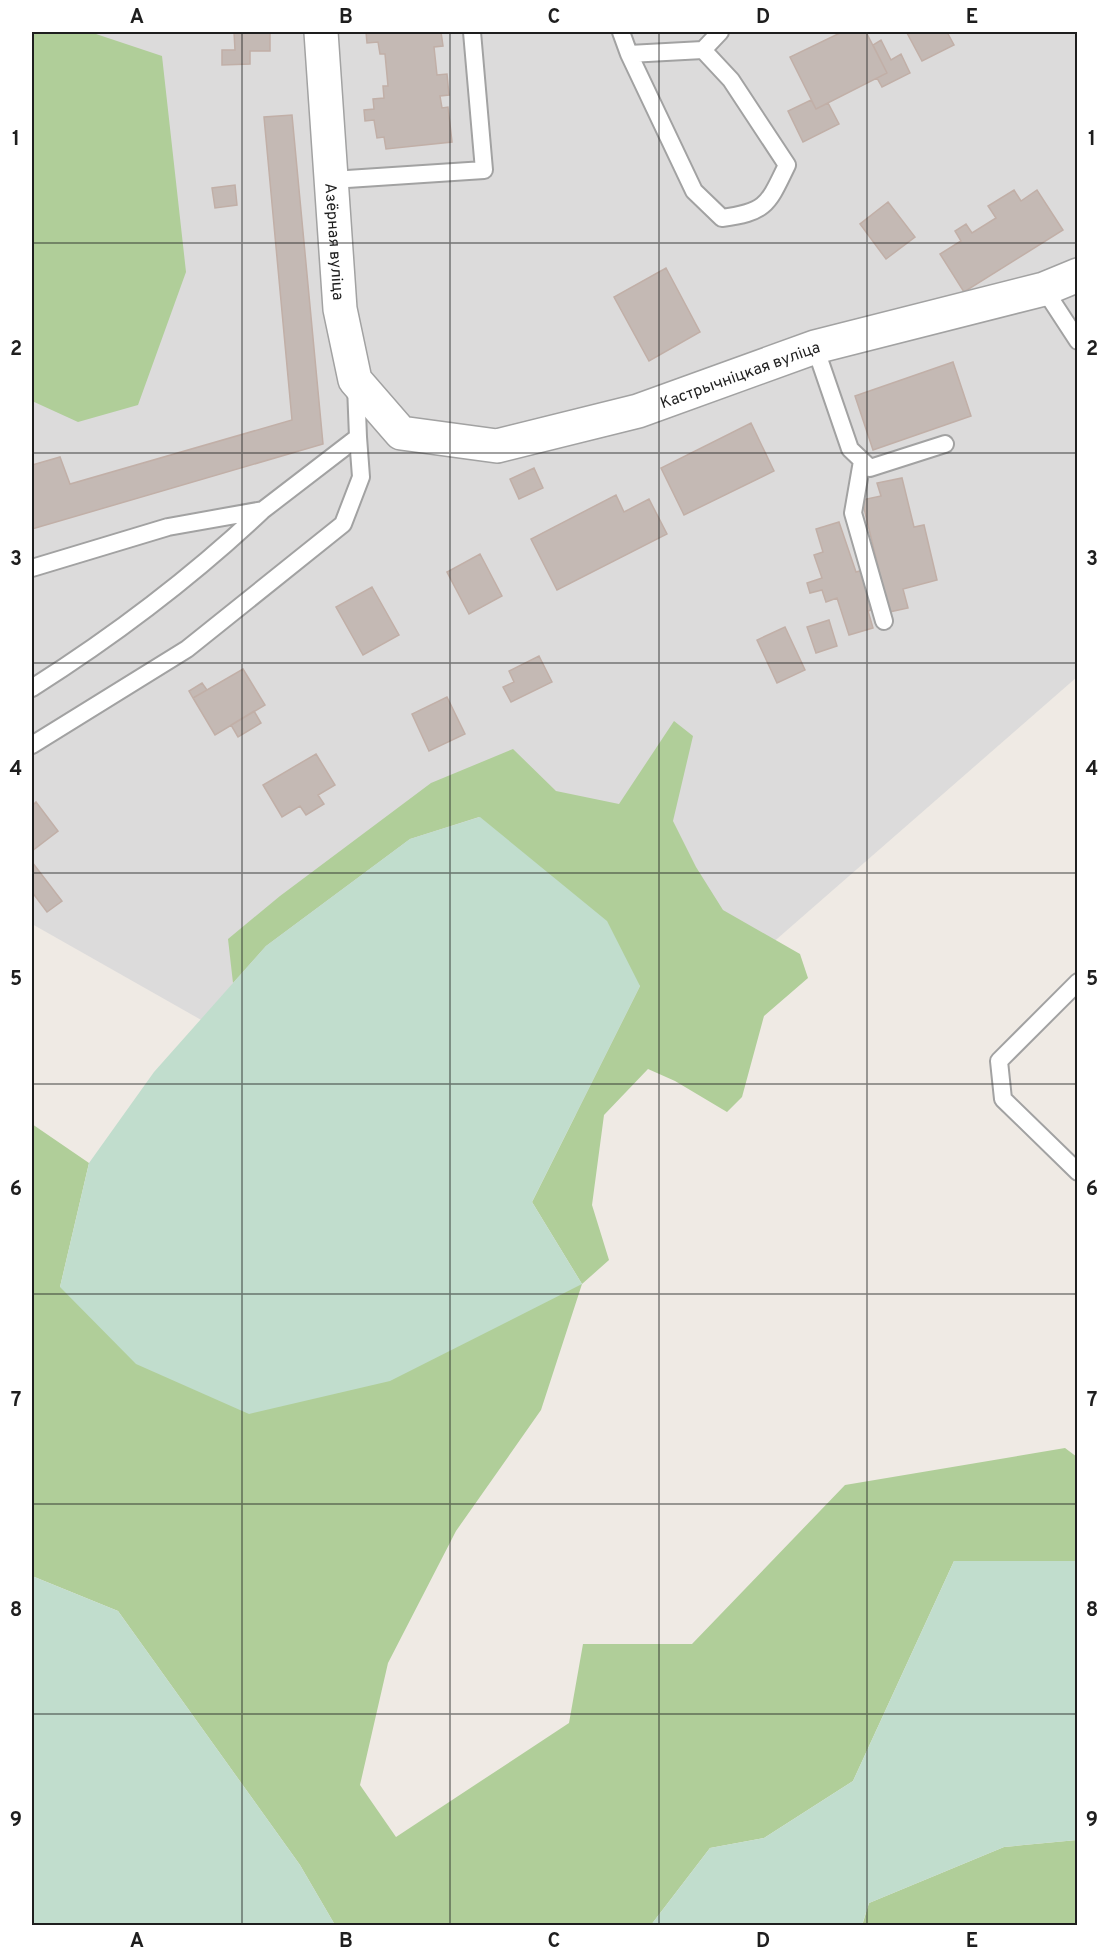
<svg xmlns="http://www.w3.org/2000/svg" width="1109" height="1957" font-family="Overpass,sans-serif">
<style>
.residential{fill:#dcdbdb}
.forest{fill:#b0ce99}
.wetland{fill:#c1ddcd}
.building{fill:#c4b9b4;stroke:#c1afa7;stroke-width:1.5}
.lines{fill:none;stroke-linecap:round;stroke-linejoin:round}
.service-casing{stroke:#a2a2a2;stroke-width:20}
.minor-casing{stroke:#a2a2a2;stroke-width:36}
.service{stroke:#fff;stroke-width:16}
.minor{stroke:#fff;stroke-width:33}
.grid{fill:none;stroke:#1e1e1e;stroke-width:1.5;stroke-opacity:0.55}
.labels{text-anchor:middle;stroke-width:6;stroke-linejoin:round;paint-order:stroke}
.street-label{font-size:16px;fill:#1e1e1e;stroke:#fff}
.neatline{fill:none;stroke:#1e1e1e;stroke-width:2}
.grid-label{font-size:20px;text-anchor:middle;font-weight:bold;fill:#1e1e1e}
</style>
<rect width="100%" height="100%" fill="#efeae4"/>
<path class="residential" d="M32,32H1077V677L494,1186L32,924Z"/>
<path class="forest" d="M32,32H90L162,56L186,272L138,405L78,422L32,401Z
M674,721L693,736L673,821L696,867L723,910L800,954L808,978L764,1016L742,1097L727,1112L675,1081L648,1069L604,1115L592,1205L609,1260L582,1284L541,1410L456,1531L388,1663L360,1785L396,1837L569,1723L583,1644H692L845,1485L1065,1448L1077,1457V1561H954L853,1781L764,1838L710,1848L651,1925H335L300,1865L118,1611L32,1576V1124L89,1163L60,1287L582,1284L532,1202L640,986L479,817L410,839L266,946L233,983L228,939L280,896L431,783L513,749L556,791L619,804Z
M1077,1840V1925L862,1926L869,1903L1004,1847Z"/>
<path class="wetland" d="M480,817L607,921L640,986L532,1202L582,1284L390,1381L249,1414L136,1364L60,1287L89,1163L154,1072L233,983L266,946L410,839Z
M954,1561H1077V1840L1004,1847L869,1903L862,1925H651L710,1848L764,1838L853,1781Z
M32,1576L118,1611L300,1865L335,1925H33Z"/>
<path class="building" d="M234,32H270V51H250V64L222,65V50H235Z
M366,32H441L443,46L434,47L437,75L447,74L449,95L440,96L442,108L448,107L452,142L386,149L384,137L377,138L374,120L365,121L364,110L374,109L373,99L384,98L383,86H388L385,54H380L378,42L367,43Z
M842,32H866L887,73L816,109L790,57Z
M947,32L954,45L922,61L907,33Z
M881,40L891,60L901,54L910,73L882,87L877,78L887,73L873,45Z
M811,100L816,109L828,103L839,124L803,142L788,111Z
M292,115L323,444L32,529V465L60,457L70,484L292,420L264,117Z
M235,185L237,205L215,208L212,188Z
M1014,190L1021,201L1037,190L1063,230L964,292L940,254L961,241L955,231L966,224L972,233L996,218L988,206Z
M888,202L915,237L886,259L860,224Z
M666,268L700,332L649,361L614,297Z
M953,362L971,416L873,450L855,396Z
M751,423L774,471L684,515L661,468Z
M534,468L543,488L519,499L510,479Z
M902,478L914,527L924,525L937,580L903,589L908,608L889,612L862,500L881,496L877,483Z
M616,495L624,512L649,499L667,534L557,590L531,539Z
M839,522L856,572L863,570L875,609L868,611L873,628L849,635L837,598L826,602L822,590L810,593L807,583L822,578L814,555L823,552L816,529Z
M480,554L502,596L469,614L447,572Z
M372,587L399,635L363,655L336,607Z
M829,620L837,646L816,653L807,627Z
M785,627L805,670L777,683L757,640Z
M539,656L552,682L511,702L503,687L514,682L509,671Z
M243,669L265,705L215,735L193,698Z
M202,683L207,690L193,698L189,691Z
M447,697L465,734L429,751L412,714Z
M254,711L261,723L238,737L231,725Z
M316,754L335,785L318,795L324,804L306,815L300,806L282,817L263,785Z
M36,802L58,831L32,851V806Z
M32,862L62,901L47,912L32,892Z"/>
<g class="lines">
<g class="service-casing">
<path id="service" d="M621,32L629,54L703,50L720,32
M629,54L694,191L722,218C767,212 768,204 787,165L731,80L703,50
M332,180L484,170L472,32
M1044,289L1078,341
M815,347L850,449L870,468L945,444
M862,461L853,513L884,621
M32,568L168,527L263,510L358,437L356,386
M32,688C114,636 191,578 262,511
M32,745L187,649L343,524L361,477L358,437
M1078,982L999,1061L1003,1099L1078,1172"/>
</g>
<g class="minor-casing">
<g id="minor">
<path id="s1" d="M321,32L340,309L355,380L401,433L497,446L638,411L815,347L1044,289L1078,275"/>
</g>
</g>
<use href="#service" class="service"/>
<use href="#minor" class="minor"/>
</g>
<path class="grid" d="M242,32V1926M450,32V1926M659,32V1926M867,32V1926M32,243H1078M32,453H1078M32,663H1078M32,873H1078M32,1084H1078M32,1294H1078M32,1504H1078M32,1714H1078"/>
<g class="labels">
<g class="street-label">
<text dy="6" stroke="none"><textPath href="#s1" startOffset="210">Азёрная вуліца</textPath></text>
<text dy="6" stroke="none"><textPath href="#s1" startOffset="771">Кастрычніцкая вуліца</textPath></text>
</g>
</g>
<rect width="1109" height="1957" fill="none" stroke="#ffffff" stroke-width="66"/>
<rect x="33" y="33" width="1043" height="1891" class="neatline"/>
<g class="grid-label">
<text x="137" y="23">A</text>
<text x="346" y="23">B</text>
<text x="554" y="23">C</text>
<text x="763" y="23">D</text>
<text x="972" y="23">E</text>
<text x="16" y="145">1</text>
<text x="1092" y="145">1</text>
<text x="16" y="355">2</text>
<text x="1092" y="355">2</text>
<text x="16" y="565">3</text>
<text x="1092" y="565">3</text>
<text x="16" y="775">4</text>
<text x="1092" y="775">4</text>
<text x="16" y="985">5</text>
<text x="1092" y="985">5</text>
<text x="16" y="1195">6</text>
<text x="1092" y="1195">6</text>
<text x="16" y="1406">7</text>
<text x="1092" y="1406">7</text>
<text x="16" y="1616">8</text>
<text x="1092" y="1616">8</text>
<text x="16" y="1826">9</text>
<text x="1092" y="1826">9</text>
<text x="137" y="1947">A</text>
<text x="346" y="1947">B</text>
<text x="554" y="1947">C</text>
<text x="763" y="1947">D</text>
<text x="972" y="1947">E</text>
</g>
</svg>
